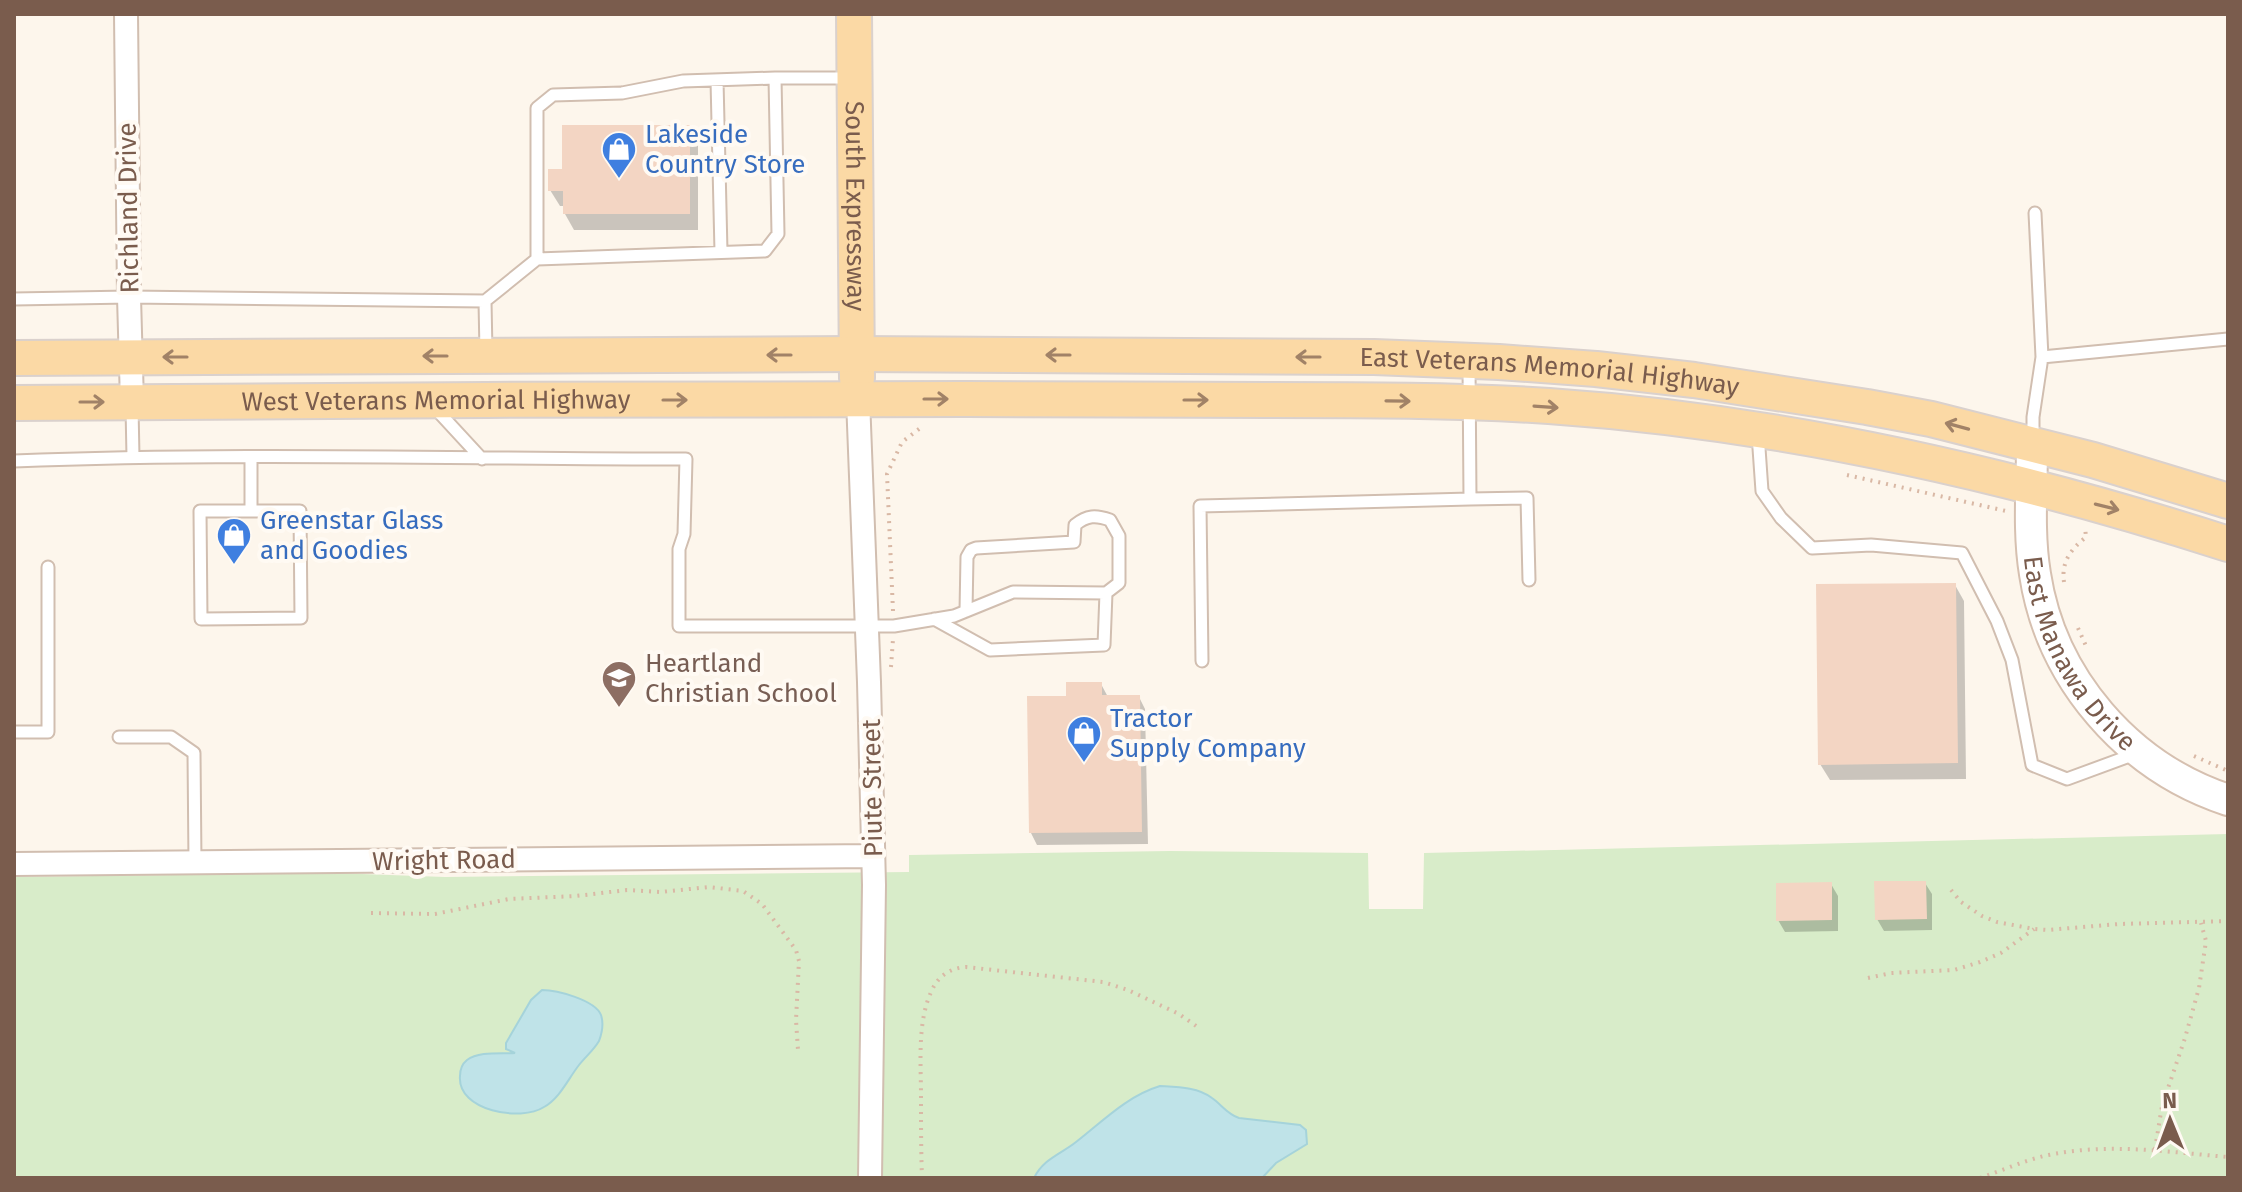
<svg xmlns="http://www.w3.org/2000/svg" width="2242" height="1192" font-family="'Fira Sans',sans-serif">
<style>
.green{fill:#d8ecc9}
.water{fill:#bfe3e8;stroke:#a5d3da;stroke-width:2}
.shadow{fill:#0003}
.building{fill:#f3d5c3}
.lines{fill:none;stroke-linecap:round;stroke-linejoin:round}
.lane-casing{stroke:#d1beb0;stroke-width:15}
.street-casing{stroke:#d1beb0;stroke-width:26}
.secondary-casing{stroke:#d6c0b0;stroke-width:34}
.primary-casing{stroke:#dad1cd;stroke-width:38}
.path{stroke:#d9b8a5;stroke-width:4;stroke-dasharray:2 6;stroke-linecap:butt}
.lane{stroke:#fff;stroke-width:11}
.street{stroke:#fff;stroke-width:22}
.secondary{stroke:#fff;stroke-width:30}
.primary{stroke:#fbd9a5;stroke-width:34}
.oneway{stroke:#a18267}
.labels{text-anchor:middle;stroke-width:8;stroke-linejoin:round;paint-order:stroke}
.shop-label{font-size:26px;fill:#366cbe;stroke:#fffaf3;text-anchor:start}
.street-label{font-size:26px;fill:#7a5c4d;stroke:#fffaf3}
.education-label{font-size:26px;fill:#785e54;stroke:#fffaf3;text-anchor:start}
</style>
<rect width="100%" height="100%" fill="#fdf6ec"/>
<path class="green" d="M2228,834V1178H14V877L334,873L445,877L909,872V855L1170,851L1368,853L1369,909H1423L1424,853Z"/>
<path class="water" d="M542,990C557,990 595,1000 601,1015C604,1024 602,1033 599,1041C593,1051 586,1056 579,1065C568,1079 560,1098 544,1107C521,1122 457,1111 460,1076C460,1070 462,1064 467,1060C479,1051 501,1054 515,1053L506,1049V1043L531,1000Z
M1160,1086C1177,1087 1198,1087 1212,1098C1222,1105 1227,1114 1239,1118L1300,1125L1306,1130L1307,1144L1276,1163L1262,1178H1034C1043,1159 1061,1154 1076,1142C1103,1121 1127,1096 1160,1086Z"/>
<path class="shadow" d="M689,127L698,143V230H574L565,214V206H560L550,190L564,171Z
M1955,585L1964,601L1966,779L1830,780L1820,764Z
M1101,684L1108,697H1139L1145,709L1148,844L1037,845L1031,833L1068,698Z
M1925,883L1932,894V930L1884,931L1877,919Z
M1831,884L1838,896V931L1785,932L1778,920Z"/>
<path class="building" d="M562,125H690V214H563V191H548V169H562Z
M1956,583L1958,763L1818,765L1816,584Z
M1066,682H1102V695H1140L1142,832L1029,833L1027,696H1066Z
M1874,881H1926L1927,919L1875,920Z
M1832,882V920L1776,921V883Z"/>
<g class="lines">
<g class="lane-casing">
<path id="lane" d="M775,78H850
M717,80L721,252
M14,299L129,297L485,301L486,352
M485,301L537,259L765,251L778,234L775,78L683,81L622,93L553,95L537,108V259
M2042,357L2228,339
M132,407L133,457
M434,407L482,459
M1758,434L1762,491L1781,518L1812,548L1871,545L1962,553L1997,621L2012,660L2032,765L2067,779L2135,754
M2033,441V417L2042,357L2035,213
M251,457V511
M14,461C238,452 462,459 686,459L684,534L679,549V626H894L954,616L1013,592L1106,593L1104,645L990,650L934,619
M1470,499L1527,498L1529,580
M200,511H300L301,618L201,619Z
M966,611L967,557L971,550L976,548L1074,542L1075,525C1087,515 1096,515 1110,520L1119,536V583L1106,593
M1202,661L1200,506L1470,499L1469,365
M14,732H48V567
M119,737H171L194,753L195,862"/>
</g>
<g class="street-casing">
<path id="street" d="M126,14L129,297L132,402
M858,399L869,682L874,885L870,1178
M14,864L873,856"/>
</g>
<g class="secondary-casing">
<g id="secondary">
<path id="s1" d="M2032,446C2032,488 2028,532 2035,574C2051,679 2128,767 2228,800"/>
</g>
</g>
<g class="primary-casing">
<g id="primary">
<path id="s2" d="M854,14L857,378"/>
<path id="s3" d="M14,358L857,354L1374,357L1499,362L1596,369L1694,380L1867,407L1931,419L2093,460L2228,501"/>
<path id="s4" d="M14,403C331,401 649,398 966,399C1067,399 1168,400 1269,400C1362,400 1456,400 1549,406C1781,422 2008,473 2228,544"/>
</g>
</g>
<path class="path" d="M1847,475L2006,511
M2064,582C2061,562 2071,549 2086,537L2085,527
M893,611L887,474L902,442L923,426
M2078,628L2086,646
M891,667L893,639
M2194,756L2228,771
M1951,890L1961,902L1982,916L1997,922L2034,929L2047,930L2119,924L2228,921
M371,913L435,914L509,899L576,896L627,890L661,892L709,887L743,891L762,904L796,950L799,961L796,1020L798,1050
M1868,978L1891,973L1954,970L1980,962L2001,953L2034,929
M2155,1149L2162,1106L2185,1038L2199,988L2206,941L2201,923
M922,1178C921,1151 921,1123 921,1096C921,1062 917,1021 932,990C939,975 951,968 966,967L1103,982L1128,990L1179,1014L1199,1028
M1980,1178C2001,1171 2023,1161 2044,1156C2106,1142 2167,1152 2228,1157"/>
<use href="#lane" class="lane"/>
<use href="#street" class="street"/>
<use href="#secondary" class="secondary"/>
<use href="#primary" class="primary"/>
</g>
<defs><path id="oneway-shaft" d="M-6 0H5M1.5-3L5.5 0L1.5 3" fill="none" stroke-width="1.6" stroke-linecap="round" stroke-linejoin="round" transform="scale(2)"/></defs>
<g class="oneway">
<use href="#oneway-shaft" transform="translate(779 355) rotate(180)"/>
<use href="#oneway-shaft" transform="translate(1058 355) rotate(-180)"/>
<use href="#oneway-shaft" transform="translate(435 356) rotate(180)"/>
<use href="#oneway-shaft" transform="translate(175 357) rotate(180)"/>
<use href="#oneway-shaft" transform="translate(1308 357) rotate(-180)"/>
<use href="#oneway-shaft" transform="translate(936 399)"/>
<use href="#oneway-shaft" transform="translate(675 400)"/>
<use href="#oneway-shaft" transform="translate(1196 400)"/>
<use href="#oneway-shaft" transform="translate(1398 401) rotate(1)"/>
<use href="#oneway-shaft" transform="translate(92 402)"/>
<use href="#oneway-shaft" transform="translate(1546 407) rotate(4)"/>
<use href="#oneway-shaft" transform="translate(1957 426) rotate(-165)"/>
<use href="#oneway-shaft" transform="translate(2107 507) rotate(14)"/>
</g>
<defs>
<g id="shop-pin" transform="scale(1.8)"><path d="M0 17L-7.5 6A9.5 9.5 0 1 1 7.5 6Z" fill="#3f7fe0" stroke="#fffaf3"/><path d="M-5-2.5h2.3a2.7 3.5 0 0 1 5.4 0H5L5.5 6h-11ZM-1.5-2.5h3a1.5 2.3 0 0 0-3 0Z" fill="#fff"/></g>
<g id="school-pin" transform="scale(1.8)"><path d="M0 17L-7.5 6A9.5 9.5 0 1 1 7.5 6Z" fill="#8d6e63" stroke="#fffaf3"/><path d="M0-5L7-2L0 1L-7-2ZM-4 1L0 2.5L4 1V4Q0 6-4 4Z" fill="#fff"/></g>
</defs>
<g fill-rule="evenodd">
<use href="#shop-pin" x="619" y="149"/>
<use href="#shop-pin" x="234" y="535"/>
<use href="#school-pin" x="619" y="678"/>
<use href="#shop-pin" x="1084" y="733"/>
</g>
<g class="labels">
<g class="shop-label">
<text x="645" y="143">Lakeside<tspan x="645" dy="30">Country Store</tspan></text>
<text x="260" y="529">Greenstar Glass<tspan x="260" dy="30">and Goodies</tspan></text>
<text x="1110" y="727">Tractor<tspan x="1110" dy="30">Supply Company</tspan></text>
</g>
<g class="street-label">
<text dy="9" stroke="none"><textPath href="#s2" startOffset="192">South Expressway</textPath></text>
<text transform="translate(128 208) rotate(-91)" y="9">Richland Drive</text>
<text dy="9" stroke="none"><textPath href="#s3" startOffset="1536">East Veterans Memorial Highway</textPath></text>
<text dy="9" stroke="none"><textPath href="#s4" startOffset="422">West Veterans Memorial Highway</textPath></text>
<text dy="9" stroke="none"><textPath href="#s1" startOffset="220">East Manawa Drive</textPath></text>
<text transform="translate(872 788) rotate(-91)" y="9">Piute Street</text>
<text transform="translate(444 860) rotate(-1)" y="9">Wright Road</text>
</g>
<g class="education-label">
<text x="645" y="672">Heartland<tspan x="645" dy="30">Christian School</tspan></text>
</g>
</g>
<rect width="2242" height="1192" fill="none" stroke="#7a5c4d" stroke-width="32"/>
<g transform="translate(2170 1120) rotate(359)" stroke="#fffaf3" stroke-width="6" paint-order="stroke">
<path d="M0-6L14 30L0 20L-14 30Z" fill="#7a5c4d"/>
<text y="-12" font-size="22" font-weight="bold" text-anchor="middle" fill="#7a5c4d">N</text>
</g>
</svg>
